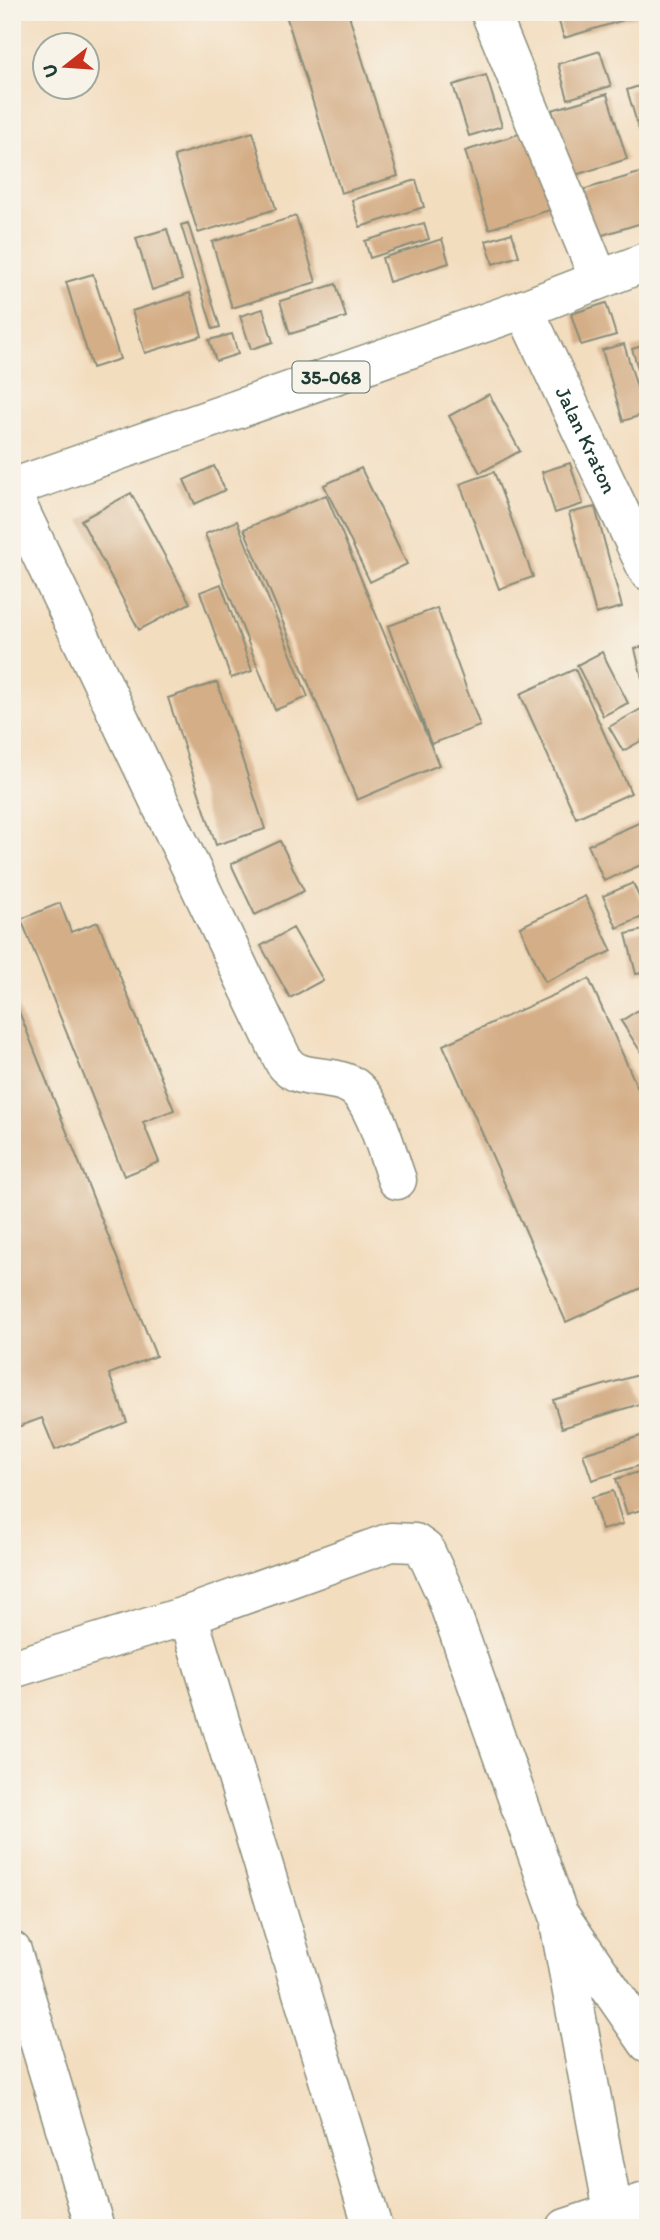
<svg xmlns="http://www.w3.org/2000/svg" width="660" height="2240" font-family="Itim,sans-serif">
<style>
.building{fill:#d4ae87}
.lines{fill:none;stroke-linecap:round;stroke-linejoin:round}
.minor-casing{stroke:#898d7a;stroke-width:41}
.major-casing{stroke:#898d7a;stroke-width:41}
.minor{stroke:#fff;stroke-width:38}
.major{stroke:#fff;stroke-width:38}
.labels{text-anchor:middle;stroke-width:6;stroke-linejoin:round;paint-order:stroke}
.shield{fill:#f7f3e8;stroke:#60746a;stroke-width:2}
.shield-label{font-size:19px;font-weight:bold;fill:#1f3d34}
.street-label{font-size:21px;fill:#1f3d34;stroke:#f7f3e8}
</style>
<rect width="100%" height="100%" fill="#f7f3e8"/>
<filter id="ink" filterUnits="userSpaceOnUse"><feTurbulence type="fractalNoise" baseFrequency=".0143" numOctaves="2"/><feDisplacementMap in="SourceGraphic" scale="14" xChannelSelector="R" yChannelSelector="G"/><feConvolveMatrix kernelMatrix="1 2 1 2 8 2 1 2 1" color-interpolation-filters="sRGB"/></filter>
<filter id="wash" filterUnits="userSpaceOnUse"><feTurbulence type="fractalNoise" baseFrequency=".00686" numOctaves="4" result="noise"/><feDisplacementMap in="SourceGraphic" scale="28" xChannelSelector="R" yChannelSelector="G"/><feGaussianBlur stdDeviation="1.57" result="paint"/><feColorMatrix in="noise" values="0 0 0 0 0 0 0 0 0 0 0 0 0 0 0 0 0 1.4 0 .05"/><feComposite in="paint" operator="in"/></filter>
<g filter="url(#wash)">
<rect width="100%" height="100%" fill="#f3ddbf"/>
<g id="blocks">
<path class="building" d="M285,12H348L398,176L341,193Z
M556,12H636L637,16L564,38Z
M600,51L611,86L568,99L558,64Z
M486,75L502,126L469,136L453,85Z
M648,83V156H647L627,90Z
M607,94L627,159L572,176L552,110Z
M529,131L553,209L489,229L465,151Z
M253,132L276,209L198,233L174,156Z
M646,171L648,178V221L593,238L579,191Z
M416,180L424,207L360,227L352,200Z
M296,216L316,282L232,308L212,242Z
M188,223L220,327L213,329L181,225Z
M424,223L429,239L370,258L365,241Z
M167,229L182,280L152,290L136,238Z
M512,233L519,256L493,264L486,241Z
M442,239L449,263L389,282L382,258Z
M93,274L120,359L92,368L66,282Z
M336,284L346,317L290,334L280,301Z
M190,293L202,336L145,353L132,311Z
M606,303L616,335L581,345L571,314Z
M263,309L273,342L251,349L240,316Z
M232,334L238,354L216,361L209,340Z
M624,344L645,414L623,421L602,350Z
M648,344V397H647L632,349Z
M489,394L520,451L480,473L449,416Z
M570,463L583,504L555,513L542,472Z
M214,466L225,490L195,504L184,480Z
M361,468L407,564L370,582L324,485Z
M494,472L533,577L499,589L460,484Z
M131,493L190,603L139,630L81,520Z
M326,495L439,765L357,800L244,529Z
M595,507L622,607L596,614L569,513Z
M237,521L308,697L275,710L205,534Z
M221,584L252,671L231,678L200,592Z
M437,608L480,726L431,744L388,626Z
M648,645V677L642,678L635,649Z
M602,652L628,703L603,716L577,665Z
M575,669L631,793L576,818L520,694Z
M217,682L265,829L216,845L168,698Z
M641,709L648,720V737L623,751L609,727Z
M648,819V862L604,881L588,845Z
M280,841L304,891L255,915L231,864Z
M633,883L647,915L617,928L603,896Z
M585,896L612,951L545,982L520,927Z
M60,903L71,932L98,922L174,1110L143,1122L159,1162L124,1176L21,919Z
M293,928L323,980L290,998L261,946Z
M648,929V972L636,974L626,934Z
M589,979L648,1111V1285L566,1322L443,1045Z
M12,994L156,1356L109,1374L127,1422L55,1450L42,1418L12,1429Z
M648,1004V1063L621,1021Z
M638,1375L646,1402L562,1428L553,1400Z
M647,1434L648,1463L592,1480L583,1454Z
M648,1469V1508L627,1514L616,1479Z
M613,1491L623,1524L602,1530L592,1497Z"/>
</g>
</g>
<g filter="url(#ink)">
<use href="#blocks" fill-opacity="0" stroke="#898d7a" stroke-width="2"/>
<g class="lines">
<g class="minor-casing">
<g id="minor">
<path d="M490,12L599,279"/>
<path id="s1" d="M524,309L648,571"/>
<path d="M12,494L284,1062C300,1084 333,1072 354,1087C376,1104 387,1154 397,1180"/>
<path d="M188,1615L373,2228"/>
<path d="M12,1669L188,1615L391,1542L415,1543L425,1550L444,1591L558,1913L648,2043"/>
<path d="M560,1928L613,2211"/>
<path d="M12,1951L95,2228"/>
<path d="M566,2228L648,2201"/>
</g>
</g>
<g class="major-casing">
<path id="major" d="M12,488L524,309L648,261"/>
</g>
<use href="#minor" class="minor"/>
<use href="#major" class="major"/>
</g>
</g>
<g class="labels">
<rect class="shield" x="292.5" y="361.5" width="77" height="31" rx="5"/>
<g class="shield-label">
<text x="331" y="384">35-068</text>
</g>
<g class="street-label">
<text dy="7" stroke="none"><textPath href="#s1" startOffset="145">Jalan Kraton</textPath></text>
</g>
</g>
<rect width="660" height="2240" fill="none" stroke="#f7f3e8" stroke-width="42"/>
<g transform="translate(66 66) rotate(253)"><circle r="33" fill="#f7f3e8" stroke="#a1aaa0" stroke-width="2"/>
<path d="M0-5L12 26L0 18L-12 26Z" fill="#c8321e"/>
<text y="-10" font-size="19" font-weight="bold" text-anchor="middle" fill="#1f3d34">U</text>
</g>
</svg>
